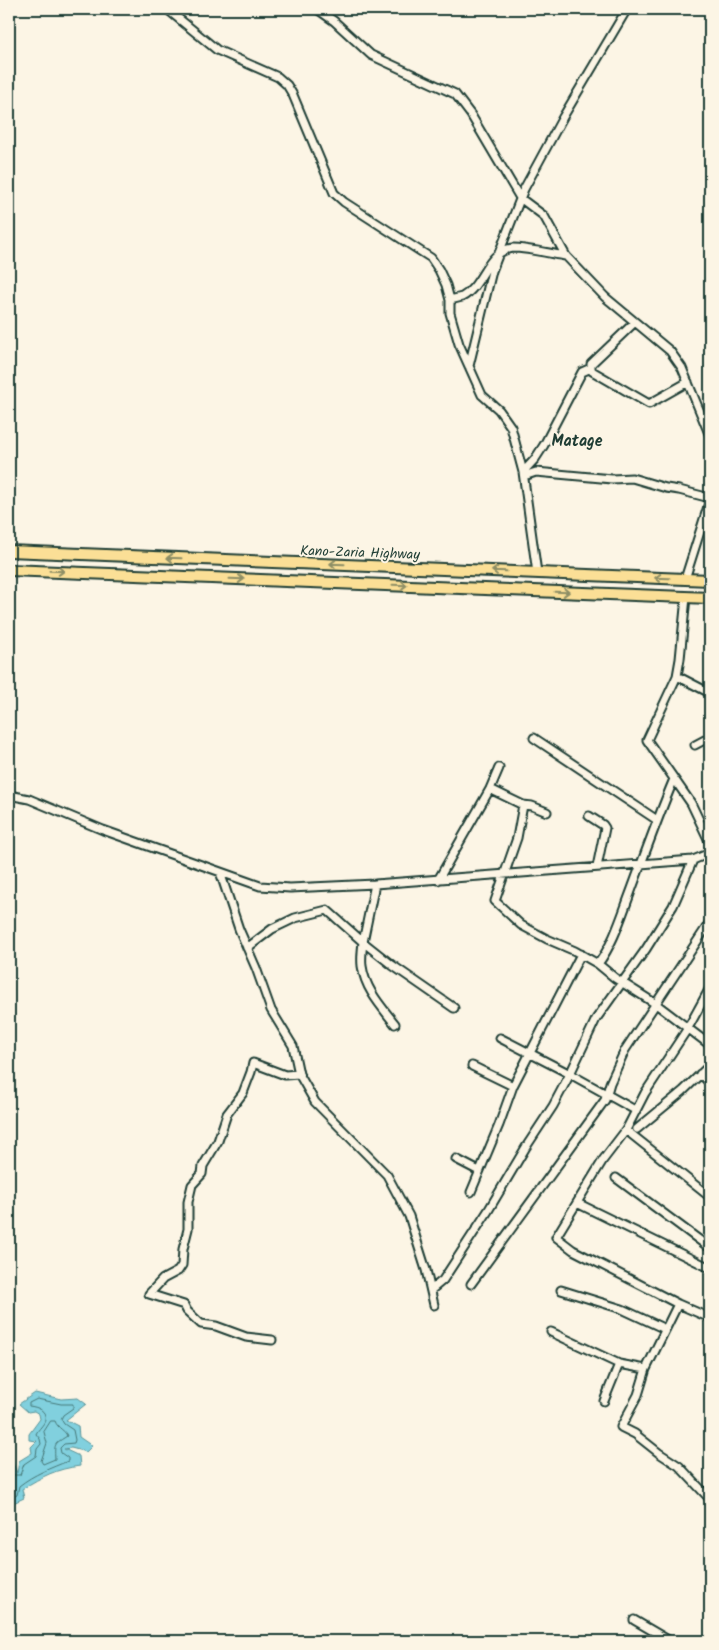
<svg xmlns="http://www.w3.org/2000/svg" width="719" height="1650" font-family="Kalam,sans-serif">
<style>
.water{fill:#81d0de;stroke:#5a959a}
.lines{fill:none;stroke-linecap:round;stroke-linejoin:round}
.shore{stroke:#467878;stroke-width:1}
.minor-casing{stroke:#1f3d34;stroke-width:11}
.highway-casing{stroke:#1f3d34;stroke-width:14}
.minor{stroke:#fcf5e5;stroke-width:7}
.highway{stroke:#fbdf96;stroke-width:10}
.oneway{stroke:#8d8e65}
.labels{text-anchor:middle;stroke-width:4;stroke-linejoin:round;paint-order:stroke}
.street-label{font-size:14px;fill:#1f3d34;stroke:#fcf5e5}
.quarter-label{font-size:16px;font-weight:bold;fill:#1f3d34;stroke:#fcf5e5}
</style>
<rect width="100%" height="100%" fill="#fcf5e5"/>
<filter id="ink" filterUnits="userSpaceOnUse"><feTurbulence type="fractalNoise" baseFrequency=".02" numOctaves="2"/><feDisplacementMap in="SourceGraphic" scale="10" xChannelSelector="R" yChannelSelector="G"/><feConvolveMatrix kernelMatrix="1 2 1 2 8 2 1 2 1" color-interpolation-filters="sRGB"/></filter>
<g filter="url(#ink)">
<path class="water" d="M35,1393L61,1399L78,1398L86,1404L66,1420L78,1426L79,1437L92,1446L86,1452L71,1448L64,1449L79,1456L80,1466C56,1469 43,1476 22,1489L24,1498L9,1505V1453L17,1473L19,1461L32,1453L31,1447L37,1441L29,1440V1434L40,1419L39,1414L34,1411L28,1412L19,1404Z"/>
<g class="lines">
<path class="shore" d="M51,1421H55C58,1429 65,1430 67,1436C55,1444 54,1442 55,1459L43,1464L41,1461L47,1443L44,1432Z
M9,1468L13,1475H20L24,1464L36,1456L37,1449L41,1444L40,1439L36,1434C38,1429 44,1425 45,1420C47,1410 37,1407 29,1406V1403L37,1399L61,1404H73V1408L63,1415L61,1419L64,1424L73,1430L75,1440L74,1443L64,1444L60,1448L61,1453L68,1458V1461C51,1468 34,1474 19,1486L17,1495L9,1499"/>
<g class="minor-casing">
<path id="minor" d="M167,9L217,50L278,77L287,85L293,95L334,193L344,202L431,258L439,270L446,285L450,300V313L459,344L482,395L499,410L511,427L523,472L537,573
M317,9L334,21L371,55L455,94L471,115L520,198L544,216L566,256L605,297L670,351L682,368L710,436
M450,300C454,299 458,298 462,297C484,285 486,251 513,248C526,248 553,254 566,256
M635,322L591,364V368L592,371L649,404L688,382
M469,366L492,271L524,189L563,117L627,9
M523,472L535,459L544,445L582,372L591,368
M524,476L536,472L612,479L632,478L666,488L679,490L710,498
M685,579L710,500
M686,597L680,659L677,676L647,740L691,803L710,843
M677,676L710,693
M534,738L657,820
M695,745L710,737
M490,789L523,805L517,838L495,901L521,925L547,939L575,951L598,964L615,978L656,1004L710,1045
M9,795L29,799L103,830L260,886L290,888L375,884L693,860L710,853
M523,805L532,806L547,812
M589,816L603,825L605,828L597,867
M220,872L239,929L256,968L271,1010L293,1046L299,1074L315,1102L387,1175L409,1216L426,1270L434,1305
M438,880L490,789L499,768
M247,948L272,929L295,918L327,910L363,942L375,884
M598,964C613,944 621,918 630,894C644,856 658,817 674,779
M710,988L688,1028L645,1093L626,1130L603,1160L556,1237L573,1250L678,1304L710,1318
M395,1024C381,1006 365,989 362,966C361,958 362,950 363,942L392,965L454,1008
M500,1038L570,1074L635,1110
M472,1066L513,1086
M700,1074L710,1083
M637,1129L683,1091L710,1065
M626,1130L710,1197
M456,1159L479,1171
M616,1178L710,1248
M471,1192L499,1125L513,1086L581,954
M577,1203L710,1268
M471,1284L605,1100L610,1083L625,1050L710,922
M431,1290L443,1280L488,1211L526,1147L553,1106L570,1074L596,1019L646,949L673,906L693,860
M561,1290L622,1309L665,1329
M678,1304L646,1369L638,1395L621,1427L635,1434L659,1453L679,1466L710,1499
M551,1332L619,1364L646,1369
M272,1340L246,1337L216,1326L201,1324L187,1311L184,1305L149,1294L163,1279L178,1271L182,1265L183,1249L188,1229V1202L192,1185L202,1174L203,1166L218,1141L227,1114L243,1093L251,1072L253,1063L285,1075L299,1074
M604,1401L619,1364
M634,1620L670,1641"/>
</g>
<g class="highway-casing">
<path id="highway" d="M9,551L710,580
M9,570L710,598"/>
</g>
<use href="#minor" class="minor"/>
<use href="#highway" class="highway"/>
</g>
<defs><path id="oneway-shaft" d="M-6 0H5M1.5-3L5.5 0L1.5 3" fill="none" stroke-width="1.6" stroke-linecap="round" stroke-linejoin="round" transform="scale(1.25)"/></defs>
<g class="oneway">
<use href="#oneway-shaft" transform="translate(174 558) rotate(-178)"/>
<use href="#oneway-shaft" transform="translate(337 564) rotate(-178)"/>
<use href="#oneway-shaft" transform="translate(57 571) rotate(2)"/>
<use href="#oneway-shaft" transform="translate(499 571) rotate(-178)"/>
<use href="#oneway-shaft" transform="translate(662 578) rotate(-178)"/>
<use href="#oneway-shaft" transform="translate(237 579) rotate(2)"/>
<use href="#oneway-shaft" transform="translate(400 585) rotate(2)"/>
<use href="#oneway-shaft" transform="translate(562 592) rotate(2)"/>
</g>
</g>
<g class="labels">
<g class="street-label">
<text transform="translate(360 552) rotate(2)" y="5">Kano-Zaria Highway</text>
</g>
<g class="quarter-label">
<text x="577" y="446">Matage</text>
</g>
</g>
<rect width="719" height="1650" fill="none" stroke="#fcf5e5" stroke-width="30"/>
<rect x="15" y="15" width="689" height="1620" fill="none" stroke="#1f3d34" stroke-width="2" filter="url(#ink)"/>
</svg>
